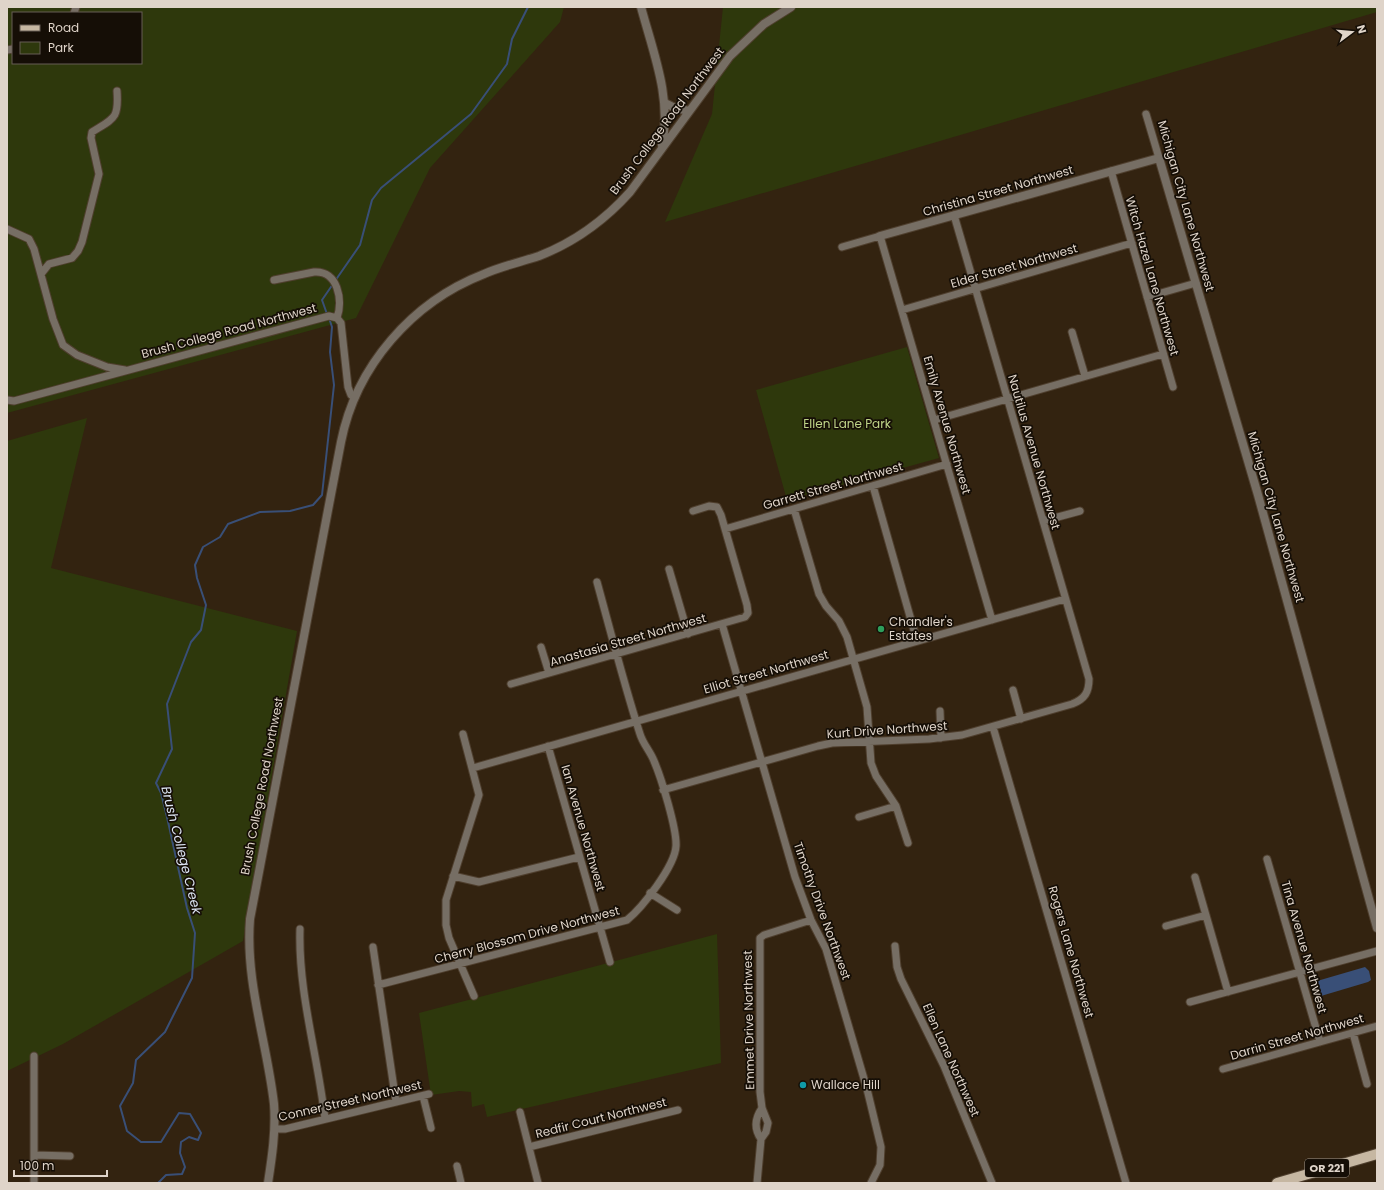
<svg xmlns="http://www.w3.org/2000/svg" width="1384" height="1190" font-family="Poppins,sans-serif">
<style>
.green{fill:#2e380c;fill-rule:evenodd}
.water{fill:#394f77}
.lines{fill:none;stroke-linecap:round;stroke-linejoin:round}
.stream{stroke:#394f77;stroke-width:2}
.minor-casing{stroke:#4f3f2e;stroke-width:9}
.tertiary-casing{stroke:#4f3f2e;stroke-width:10}
.primary-casing{stroke:#4f3f2e;stroke-width:12}
.minor{stroke:#766e64;stroke-width:7}
.tertiary{stroke:#766e64;stroke-width:8}
.primary{stroke:#c6b7a2;stroke-width:10}
.leisure-dot{fill:#2e9e5b;stroke:#150e06;stroke-width:1.5}
.culture-dot{fill:#0f9aa8;stroke:#150e06;stroke-width:1.5}
.labels{text-anchor:middle;stroke-width:3.5;stroke-linejoin:round;paint-order:stroke}
.shield{fill:#150e06;stroke:#a2998e;stroke-width:1}
.shield-label{font-size:11px;font-weight:bold;fill:#dfd4c9}
.street-label{font-size:12px;fill:#dfd4c9;stroke:#150e06}
.park-label{font-size:12px;fill:#bfd488;stroke:#150e06}
.poi-label{font-size:12px;fill:#dfd4c9;stroke:#150e06;text-anchor:start}
.water-label{font-size:13px;font-style:italic;fill:#dce4f2;stroke:#150e06}
</style>
<rect width="100%" height="100%" fill="#332310"/>
<path class="green" d="M7,7H564L560,22L430,168L356,318L7,413ZM13,13H141V63H13Z
M723,7H1377V12L665,222L712,114Z
M907,347L939,458L787,500L756,390Z
M87,418L51,568L297,631L243,941L63,1044L7,1071V441Z
M717,934L721,1063L487,1117L484,1104L472,1107L471,1092L459,1091L431,1095L419,1013Z"/>
<path class="water" d="M1365,967L1369,971L1371,980L1368,982L1321,996L1316,986L1317,981Z"/>
<g class="lines">
<path class="stream" d="M335,281L360,245L372,200L381,188L471,114L507,64L512,39L528,7
M327,314L322,300L333,284
M158,1183L166,1175L182,1174L185,1167L180,1153L181,1142L189,1137L198,1140L201,1133L190,1114L179,1113L161,1142H141L127,1131L120,1106L133,1083L136,1060L165,1032L192,978L195,933L187,908L167,817L161,793L156,783L172,749L167,704L191,642L201,630L206,605L197,578L195,565L203,547L220,537L228,524L260,512L290,511L313,505L322,495L334,385L330,352L332,327L329,318"/>
<g class="minor-casing">
<path id="minor" d="M74,13L76,7
M7,50L13,49
M1146,114L1159,158
M1111,171L1173,387
M7,229L29,239L34,249L53,319L63,345L77,355L107,367L125,370
M842,247L880,236L992,620
M41,274L49,264L72,258L78,251L82,242L99,174L91,138L92,132C114,118 119,119 117,91
M274,280L314,272C338,270 343,300 337,318
M1147,297L1196,283
M902,310L1132,243
M1072,332L1085,376
M7,400L14,401L329,316L337,318L341,323L348,387L351,395L355,397
M934,420L1163,354
M873,486L917,641
M794,509L819,594L826,606L839,621L847,637L867,707L871,763L876,776L896,806L908,843
M1043,521L1080,511
M725,529L947,464
M669,569L688,634
M722,624L795,877L811,920L826,949L867,1089L881,1147L880,1165L871,1183
M541,647L549,673
M511,684L745,617L748,613L747,605L721,515L717,507L709,506L693,511
M1013,690L1021,719
M940,711L941,738
M993,727L1126,1183
M463,734L479,795L446,900V925L449,938L474,996
M548,746L610,962
M473,768L1065,599
M663,790L818,746L832,743L929,739L962,735L1072,704C1085,699 1089,692 1089,679L954,215
M859,817L896,806
M1267,859L1320,1042
M453,876L479,882L579,857
M1195,877L1228,992
M650,893L677,910
M1166,926L1206,915
M300,929C298,993 318,1056 325,1119
M895,946L897,967L901,979L944,1066L992,1183
M373,947L396,1102
M378,985L627,920C642,908 675,866 676,846C677,829 661,777 654,761C650,751 643,744 640,734C624,684 611,633 597,582
M1190,1002L1377,951
M1353,1033L1367,1084
M1223,1069L1377,1026
M423,1096L431,1128
M520,1112L538,1183
M275,1129H285L429,1094
M761,1139C754,1129 755,1118 762,1108
M529,1147L678,1110
M34,1155L70,1156
M457,1166L461,1183
M34,1183V1056
M757,1183L761,1139L766,1132L768,1123L762,1108L760,1092V938L764,935L811,920"/>
</g>
<g class="tertiary-casing">
<path id="tertiary" d="M641,7C653,52 672,98 662,145
M665,103L675,108L689,111
M880,236L1159,158L1258,495L1377,928
M268,1183C272,1157 276,1130 274,1104C267,1042 245,982 250,919L341,442C356,366 412,302 484,274C502,266 521,262 539,256C575,242 604,221 630,192L730,56L764,24L791,7"/>
</g>
<g class="primary-casing">
<path id="primary" d="M1277,1183L1377,1154"/>
</g>
<use href="#minor" class="minor"/>
<use href="#tertiary" class="tertiary"/>
<use href="#primary" class="primary"/>
</g>
<circle class="leisure-dot" cx="881" cy="629" r="4"/>
<circle class="culture-dot" cx="803" cy="1085" r="4"/>
<g class="labels">
<rect class="shield" x="1305" y="1159" width="44" height="18" rx="3"/>
<g class="shield-label">
<text x="1327" y="1172">OR 221</text>
</g>
<g class="street-label">
<text transform="translate(667 121) rotate(-53)" y="4">Brush College Road Northwest</text>
<text transform="translate(998 191) rotate(-16)" y="4">Christina Street Northwest</text>
<text transform="translate(1186 206) rotate(74)" y="4">Michigan City Lane Northwest</text>
<text transform="translate(1014 266) rotate(-16)" y="4">Elder Street Northwest</text>
<text transform="translate(1152 276) rotate(74)" y="4">Witch Hazel Lane Northwest</text>
<text transform="translate(229 331) rotate(-15)" y="4">Brush College Road Northwest</text>
<text transform="translate(947 425) rotate(74)" y="4">Emily Avenue Northwest</text>
<text transform="translate(1034 452) rotate(74)" y="4">Nautilus Avenue Northwest</text>
<text transform="translate(833 486) rotate(-16)" y="4">Garrett Street Northwest</text>
<text transform="translate(1276 517) rotate(74)" y="4">Michigan City Lane Northwest</text>
<text transform="translate(628 640) rotate(-16)" y="4">Anastasia Street Northwest</text>
<text transform="translate(766 672) rotate(-16)" y="4">Elliot Street Northwest</text>
<text transform="translate(887 730) rotate(-4)" y="4">Kurt Drive Northwest</text>
<text transform="translate(262 786) rotate(-79)" y="4">Brush College Road Northwest</text>
<text transform="translate(583 828) rotate(74)" y="4">Ian Avenue Northwest</text>
<text transform="translate(822 911) rotate(70)" y="4">Timothy Drive Northwest</text>
<text transform="translate(527 935) rotate(-15)" y="4">Cherry Blossom Drive Northwest</text>
<text transform="translate(1304 947) rotate(74)" y="4">Tina Avenue Northwest</text>
<text transform="translate(1071 952) rotate(74)" y="4">Rogers Lane Northwest</text>
<text transform="translate(749 1020) rotate(-91)" y="4">Emmet Drive Northwest</text>
<text transform="translate(1297 1037) rotate(-16)" y="4">Darrin Street Northwest</text>
<text transform="translate(951 1060) rotate(66)" y="4">Ellen Lane Northwest</text>
<text transform="translate(350 1101) rotate(-13)" y="4">Conner Street Northwest</text>
<text transform="translate(601 1118) rotate(-14)" y="4">Redfir Court Northwest</text>
</g>
<g class="park-label">
<text x="847" y="428">Ellen Lane Park</text>
</g>
<g class="poi-label">
<text x="889" y="626">Chandler's<tspan x="889" dy="14">Estates</tspan></text>
<text x="811" y="1089">Wallace Hill</text>
</g>
<g class="water-label">
<text transform="translate(182 850) rotate(76)" y="5">Brush College Creek</text>
</g>
</g>
<rect width="1384" height="1190" fill="none" stroke="#dfd4c9" stroke-width="16"/>
<rect x="12" y="12" width="130" height="52" fill="#150e06" stroke="#665d54"/>
<rect x="20" y="25" width="20" height="6" fill="#c6b7a2" stroke="#665d54"/>
<text x="48" y="32" font-size="12" fill="#dfd4c9">Road</text>
<rect x="20" y="42" width="20" height="12" fill="#2e380c" stroke="#665d54"/>
<text x="48" y="52" font-size="12" fill="#dfd4c9">Park</text>
<g transform="translate(1352 32) rotate(74)" stroke="#150e06" stroke-width="3" paint-order="stroke">
<path d="M0-3L7 15L0 10L-7 15Z" fill="#dfd4c9"/>
<text y="-6" font-size="11" font-weight="bold" text-anchor="middle" fill="#dfd4c9">N</text>
</g>
<path d="M14 1170v6h93v-6" fill="none" stroke="#dfd4c9" stroke-width="2"/>
<text x="20" y="1170" font-size="12" fill="#dfd4c9" stroke="#150e06" stroke-width="3" paint-order="stroke">100 m</text>
</svg>
